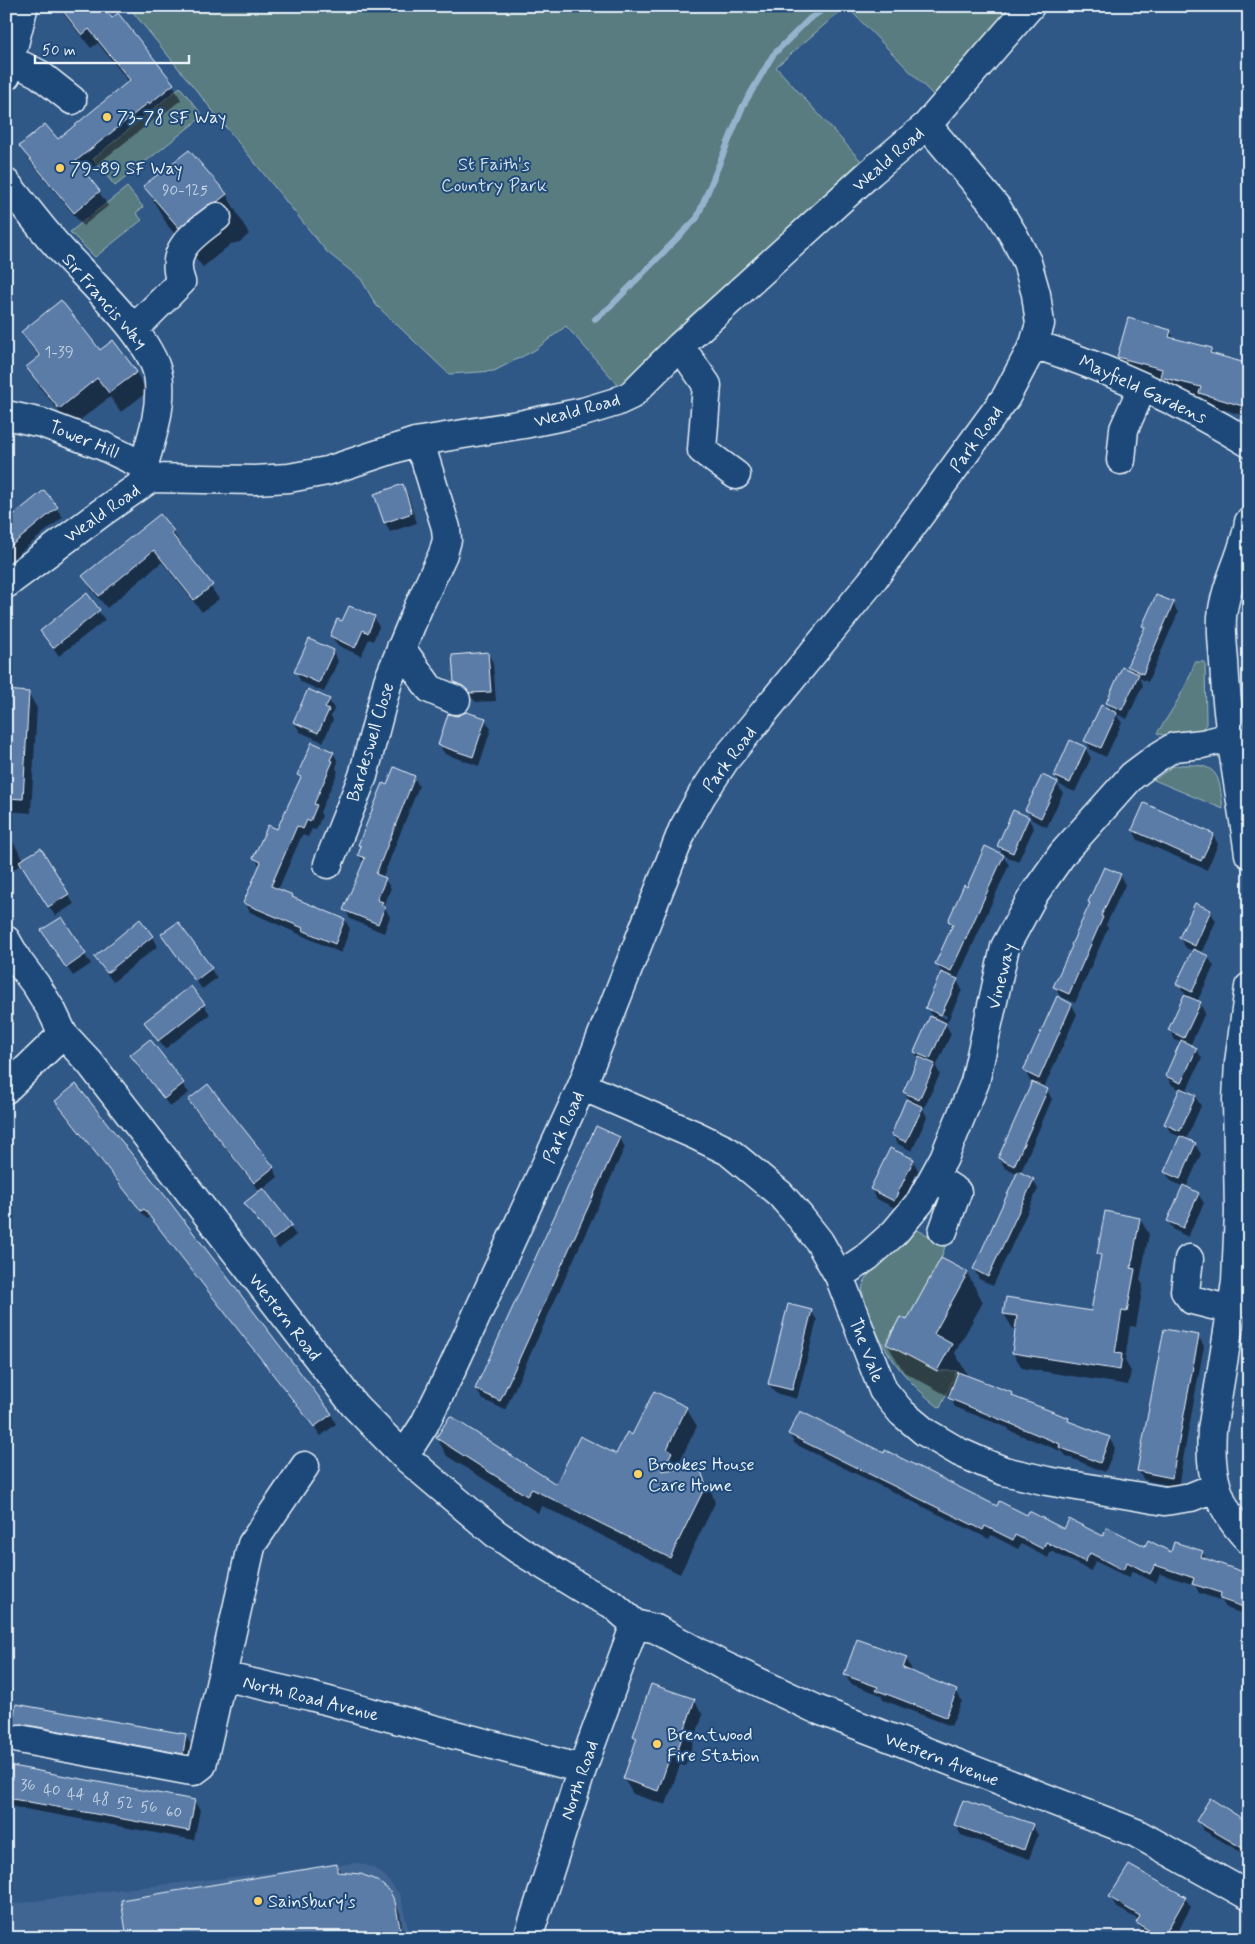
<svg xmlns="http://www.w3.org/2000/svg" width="1255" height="1944" font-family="Mynerve,sans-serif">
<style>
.built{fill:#406593}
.green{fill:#597b80;stroke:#a0b6bc}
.shadow{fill:#0007;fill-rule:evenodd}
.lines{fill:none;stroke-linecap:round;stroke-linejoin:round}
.stream{stroke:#96b3cd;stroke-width:6}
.building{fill:#5c7ba8;stroke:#e8f1f8}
.minor-casing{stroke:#e8f1f8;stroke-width:31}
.minor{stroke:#1f4a7a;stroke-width:28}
.poi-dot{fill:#ffd166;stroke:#1f4a7a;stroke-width:2}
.labels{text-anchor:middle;stroke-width:4;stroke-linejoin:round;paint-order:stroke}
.number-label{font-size:15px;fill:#c5d4e4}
.poi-label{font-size:18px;fill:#e8f1f8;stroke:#1f4a7a;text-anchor:start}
.street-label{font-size:18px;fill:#e8f1f8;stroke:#1f4a7a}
.park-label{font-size:18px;fill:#d3dfe6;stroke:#1f4a7a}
</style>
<rect width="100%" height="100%" fill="#305887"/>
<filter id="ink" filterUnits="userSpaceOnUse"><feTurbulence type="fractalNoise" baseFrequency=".02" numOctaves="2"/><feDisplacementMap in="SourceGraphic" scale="10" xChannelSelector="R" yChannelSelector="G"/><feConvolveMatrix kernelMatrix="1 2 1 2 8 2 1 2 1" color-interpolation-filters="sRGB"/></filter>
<g filter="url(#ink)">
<path class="built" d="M358,1863L372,1867L385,1876L400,1895L410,1938H6V1905L65,1897L83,1896L97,1892Z"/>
<path class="green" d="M128,6H1030L944,106L846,6L776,67L871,172L620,387L566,326L535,350L494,371L449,374L376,305L361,279L327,252Z
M180,87L203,116L115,186L93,159Z
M127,187L143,207L136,213L142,220L95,257L70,232Z
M1195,662H1205L1206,724L1199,734L1177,740L1157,733C1172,711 1187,687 1195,662Z
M1181,765C1220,763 1219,776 1223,809L1154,780L1172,767Z
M915,1229L946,1244L941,1258L907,1320L900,1317L886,1343L937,1371H957L940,1408C905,1381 881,1350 867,1308C865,1300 861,1293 863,1285C867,1270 903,1241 915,1229Z"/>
<path class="shadow" d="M57,6H101L112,20L117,15L173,85L181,100L158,118L157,117L85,174L99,192L108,206L83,226L29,160L21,146L58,141L129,82L98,43L91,48Z
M145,186L226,194L249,234L240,242L231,244L203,267L168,226Z
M1170,331L1175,340L1211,349L1214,356L1249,366V417L1208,405L1203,398L1168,389L1163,379L1126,369L1119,357Z
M23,332L100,352L136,372L147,392L121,412L110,397L71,427L39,386L28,367L39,358Z
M402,486L408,495L417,523L390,532L385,522Z
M43,492L63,517L6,564V524Z
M173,532L219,599L202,612L162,562L107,608L91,589L84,576Z
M87,595L105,620L59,656L42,631Z
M1173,603L1178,613L1148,682L1139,678L1143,685L1127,719L1116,714L1122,723L1106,757L1091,750L1086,741L1113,712L1107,703L1132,673L1128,666L1145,628L1144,626Z
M374,617L379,627L373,641L369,639L361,656L337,645L331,636L343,623Z
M333,651L338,661L324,692L301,682L296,672Z
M488,653L493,663L496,701L476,702L469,695L461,692L455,682Z
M6,691L28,693L37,708L31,813L6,811Z
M329,700L334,709L331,716L333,720L323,742L300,732L294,722Z
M485,719L491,729L479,766L445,754L439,745Z
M1071,742L1085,748L1091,758L1075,792L1057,784L1063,793L1047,827L1032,820L1027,810L1042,777L1061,785L1055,776Z
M333,752L338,762L336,768L338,772L320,812L322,816L316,830L312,829L308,837L302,835L278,890L292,896L293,899L345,920L350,929L341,953L250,912L245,903L260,867L255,858L278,831L301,779L299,775Z
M414,777L419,786L383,877L391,888L384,906L390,917L384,933L350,919L345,909L364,864L359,855L362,848L360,845L388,786Z
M1014,812L1028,818L1034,828L1018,862L1004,855L998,846Z
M1133,830L1213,835L1218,844L1207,870L1138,840Z
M6,831L24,860L40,850L74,904L55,916L22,864L6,874Z
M1003,856L1009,865L957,980L962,990L946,1025L951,1034L936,1067L940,1074L924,1108L922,1107L927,1117L912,1151L898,1144L892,1135L910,1102L904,1092L919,1059L915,1052L932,1016L927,1008L942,973L937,964L953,928L949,921L968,888ZM933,1010L947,1016L946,1019L933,1012Z
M1120,875L1125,885L1106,925L1108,928L1075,1003L1060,996L1055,987L1091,904L1090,902Z
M1210,911L1216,921L1201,954L1208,957L1214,966L1197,1002L1200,1003L1205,1013L1190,1046L1196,1049L1202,1058L1186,1092L1195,1096L1201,1106L1186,1140L1195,1144L1201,1154L1186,1188L1198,1194L1204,1203L1188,1237L1174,1230L1168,1221L1184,1187L1171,1181L1165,1171L1181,1137L1171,1133L1165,1123L1181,1090L1172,1085L1166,1076L1182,1043L1175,1040L1170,1030L1186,995L1178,984L1193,951L1186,948L1180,938Z
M178,923L217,978L202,989L162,935Z
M152,936L158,946L113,982L95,957Z
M48,940L85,955L91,964L73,976Z
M191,988L210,1014L165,1049L146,1023Z
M1072,1005L1077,1014L1044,1088L1047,1090L1052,1099L1020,1174L1033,1180L1038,1189L993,1286L979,1279L974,1269L1018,1174L1005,1168L999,1158L1033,1082L1030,1081L1025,1071Z
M150,1041L189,1093L170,1107L131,1055Z
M190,1100L273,1168L278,1177L262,1190L296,1235L279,1249L246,1203L260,1192L195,1110Z
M57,1101L331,1414L336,1424L321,1436L150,1217L147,1219L62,1111Z
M619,1138L625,1147L505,1410L482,1399L476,1389Z
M913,1160L918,1170L899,1210L877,1199L871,1189Z
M1140,1219L1149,1234L1140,1280L1143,1285L1136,1327L1130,1326L1125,1361L1131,1371L1128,1385L1022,1368L1013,1353L1017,1330L1013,1329L1004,1314L1092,1312L1102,1260L1099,1254Z
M967,1273L983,1302L955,1353L967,1374L966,1376L1013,1394L1015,1398L1068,1419L1070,1423L1109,1438L1115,1448L1105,1472L1066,1456L1063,1452L1010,1431L1008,1428L955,1407L950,1397L904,1372L887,1344L907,1322Z
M811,1311L817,1320L797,1399L775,1393L769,1384Z
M1198,1336L1204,1346L1178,1487L1144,1480L1138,1471Z
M1249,1406V1442L1243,1433Z
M686,1408L697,1426L678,1465L681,1470L701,1472L711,1490L715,1503L680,1574L542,1506L538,1513L447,1456L437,1438L557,1485L617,1455L633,1436ZM671,1450V1455L660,1478L658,1476Z
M789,1434L1065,1530L1172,1554L1202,1552L1207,1560L1249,1581V1616L1226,1608L1222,1601L1199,1593L1195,1585L1160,1574L1156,1583L1132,1571L1129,1578L1095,1561L1091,1571L1051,1551L1048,1558L1021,1544L1018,1549L991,1535L989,1539L795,1444Z
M906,1658L911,1668L910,1672L956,1691L962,1701L951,1726L883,1700L881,1695L851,1684L845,1675Z
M694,1700L703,1715L685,1766L680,1765L666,1805L633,1794L624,1779L637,1741L635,1736Z
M17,1706L186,1736L191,1745L188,1763L18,1735L13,1725Z
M8,1798L194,1801L200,1810L194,1840L14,1807Z
M1198,1821L1249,1823V1857L1203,1830Z
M956,1825H1032L1038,1835L1029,1859L961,1835Z
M337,1866L341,1873L388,1890L400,1913L404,1938H129Z
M1111,1897L1185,1898L1191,1907L1174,1938H1152L1143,1932L1137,1923L1139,1920L1116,1907Z"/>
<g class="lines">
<path class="stream" d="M595,319L610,307L697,218L743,106L773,55L809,19L829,6"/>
</g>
<path class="building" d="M59,6H102L112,18L118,13L174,84L149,104L148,103L76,161L100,191L74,213L19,146L45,124L58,139L130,80L89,29L82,35Z
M189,150L227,194L217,202L208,205L179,228L143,186Z
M61,300L100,350L113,340L137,372L109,393L97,378L59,409L26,367L40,356L21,332Z
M1128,318L1171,330L1169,337L1212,348L1210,353L1249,364V408L1199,393L1201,387L1160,377L1162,369L1117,357Z
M403,484L412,513L384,523L374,494Z
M44,490L58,507L6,550V521Z
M160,514L174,531L171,533L213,585L194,600L154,550L99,596L82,576Z
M87,593L100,610L53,648L40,631Z
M1156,595L1174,602L1143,674L1127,666L1145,627L1142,626Z
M349,606L375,616L368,633L363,630L355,648L330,636L337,619L342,621Z
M309,639L334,650L319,683L294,672Z
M488,652L491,692L470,693L463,686L454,682L452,655Z
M1122,667L1139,674L1122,710L1106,703Z
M308,689L330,699L325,708L329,710L318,733L293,722Z
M6,690L29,692L23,799L6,798Z
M1101,705L1117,713L1101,748L1084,741Z
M466,712L486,718L473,757L438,745L448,714L457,716Z
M1070,740L1086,747L1070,783L1054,776Z
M312,742L334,752L330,760L333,761L314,804L317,805L310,822L307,820L303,829L297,826L271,886L293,895L292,897L345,919L335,944L302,930L303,928L243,903L261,862L253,858L268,825L277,829L301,777L297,775Z
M394,767L415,776L376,874L386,878L377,900L383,902L381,905L385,907L378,924L343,910L365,858L358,855L361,846L358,845L383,783L387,785Z
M1042,775L1058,782L1041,818L1025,810Z
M1144,803L1214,834L1201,861L1132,830Z
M1013,810L1029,817L1013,853L997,846Z
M985,846L1004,855L951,971L935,964L953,924L948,921L964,885L967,887Z
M41,848L69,894L48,907L19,861Z
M1104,867L1121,874L1101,916L1103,917L1069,994L1053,987L1072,946L1071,945L1090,903L1088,902Z
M1195,903L1211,910L1195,946L1179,938Z
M62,917L86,954L66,968L41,930Z
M140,919L153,936L107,973L94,957Z
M178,922L212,968L195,981L161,934Z
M1193,949L1209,956L1192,992L1176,984Z
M941,972L958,979L941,1015L925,1008Z
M191,986L205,1004L158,1041L144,1022Z
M1184,995L1201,1002L1184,1038L1168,1030Z
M1057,996L1072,1004L1039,1079L1023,1071Z
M930,1016L946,1023L930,1059L914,1052Z
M150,1039L184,1083L164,1099L130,1055Z
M1181,1040L1197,1048L1181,1083L1165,1076Z
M919,1057L935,1064L919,1100L903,1092Z
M1032,1082L1048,1089L1014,1166L998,1158Z
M76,1084L166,1197L332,1414L314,1427L144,1209L141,1211L55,1101Z
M208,1084L274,1167L254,1183L188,1100Z
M1180,1088L1196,1095L1180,1131L1164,1124Z
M906,1099L923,1107L906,1142L891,1135Z
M596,1126L620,1137L500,1401L475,1389Z
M1180,1136L1196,1143L1180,1179L1164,1172Z
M890,1148L914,1159L894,1201L870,1189Z
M1018,1171L1034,1179L988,1277L973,1269Z
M1183,1185L1199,1193L1183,1228L1167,1221Z
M263,1188L292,1225L273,1240L244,1203Z
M1105,1211L1140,1218L1131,1268L1135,1269L1127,1312L1122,1311L1115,1353L1122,1354L1120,1370L1012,1353L1017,1316L1003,1314L1006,1297L1091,1311L1101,1255L1097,1254Z
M941,1258L968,1272L934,1334L952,1344L937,1371L886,1344L900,1317L907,1320Z
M788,1304L812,1310L792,1390L768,1384Z
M1164,1329L1199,1335L1172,1478L1137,1471Z
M958,1372L1013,1393L1012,1396L1069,1418L1068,1421L1110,1437L1100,1463L1059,1447L1060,1444L948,1398Z
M654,1391L687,1407L667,1449L672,1452L662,1471L690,1467L701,1471L706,1485L670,1558L532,1489L527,1496L436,1438L450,1416L556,1484L580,1436L616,1454L627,1432L632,1435Z
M800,1411L884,1453L885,1450L997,1506L999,1501L1027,1515L1029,1511L1064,1529L1069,1519L1103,1536L1107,1527L1145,1546L1148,1540L1171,1552L1174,1542L1203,1551L1201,1557L1249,1574V1609L1220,1599L1221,1593L1192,1584L1194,1578L1155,1565L1150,1574L1127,1562L1123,1570L1090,1553L1085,1562L1046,1542L1043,1549L1015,1535L1013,1540L985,1526L983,1530L788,1434Z
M857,1639L907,1657L903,1668L957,1690L946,1717L876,1690L878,1687L844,1675Z
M651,1684L695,1699L677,1752L672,1751L658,1791L623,1779L637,1738L633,1736Z
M16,1704L186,1734L183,1754L22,1724L12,1726Z
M12,1766L195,1800L189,1831L7,1798Z
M1210,1798L1249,1823V1852L1196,1821Z
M963,1800L1033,1824L1024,1850L954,1825Z
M337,1864V1872L361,1874L376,1880L389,1890L395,1902L402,1938H127L121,1900Z
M1129,1865L1186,1897L1163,1938L1136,1923L1140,1916L1109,1897Z"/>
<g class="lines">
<g class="minor-casing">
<path id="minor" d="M11,60L39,74L72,100
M6,76L23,9
M6,183C22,202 37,223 54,242C82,275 157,340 159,382C161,411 152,437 144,464
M134,329L181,282C168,249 195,234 217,217
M1034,344C1107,368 1183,403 1249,443
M680,346L707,385L702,450L736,475
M6,415L42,423L103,446L134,461L144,464L151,478
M1121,460L1124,429L1142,388
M1249,522C1244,555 1225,584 1222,617C1221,632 1223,648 1224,662C1227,727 1240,790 1249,854
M6,584L101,513L151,478L255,480L289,478L327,471L415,442L524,424L583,412L616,402L631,395L680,346L871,172L927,125L1030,6
M401,648L430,689L456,700
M328,864L363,776L388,681L418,608L443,554L447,540L446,528L425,459L415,442
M6,940L18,961L36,985L52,1011L63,1034L90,1063L354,1405L404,1456L495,1533L519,1550L586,1591L612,1604L635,1624L656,1629L720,1664L816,1709L1136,1833L1249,1896
M1249,987L1239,1063L1237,1099L1239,1213L1236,1282L1212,1430C1209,1474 1217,1508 1249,1540
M582,1086L695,1135L728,1151L780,1194L800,1217L819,1241L839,1276L883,1390L902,1413L925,1432L959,1452L984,1463L1004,1471L1047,1481L1165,1501L1191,1497L1216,1487
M6,1089L63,1034
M934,1177L957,1192L943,1231
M1189,1259L1185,1291L1192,1300L1232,1310
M839,1276L867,1257L895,1232L920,1202L944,1158L975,1082L1005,947L1034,894L1063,853L1132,776L1156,758L1174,747L1202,744L1230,737
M404,1456L424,1425L452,1369L582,1086L683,829L702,795L725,760L871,582L1006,397L1034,344L1040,324L1036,294L1027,262L1014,236L997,208L927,125
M222,1676L310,1696L582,1769
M19,1739L186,1770L194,1771L202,1765L250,1551L252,1544L305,1466
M528,1938L582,1769L635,1624"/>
</g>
<use href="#minor" class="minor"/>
</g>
</g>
<g class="poi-dot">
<circle cx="107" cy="117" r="5"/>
<circle cx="60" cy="168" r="5"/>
<circle cx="638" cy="1474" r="5"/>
<circle cx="657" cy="1744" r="5"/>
<circle cx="258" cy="1901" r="5"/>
</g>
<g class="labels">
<g class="number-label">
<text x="185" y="195">90-125</text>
<text x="59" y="357">1-39</text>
<text x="28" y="1790">36</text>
<text x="52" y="1795">40</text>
<text x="76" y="1799">44</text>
<text x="101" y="1804">48</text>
<text x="125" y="1808">52</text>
<text x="149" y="1812">56</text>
<text x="174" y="1817">60</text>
</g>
<g class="poi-label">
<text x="117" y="123">73-78 SF Way</text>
<text x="70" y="174">79-89 SF Way</text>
<text x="648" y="1470">Brookes House<tspan x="648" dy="21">Care Home</tspan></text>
<text x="667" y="1740">Brentwood<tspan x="667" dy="21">Fire Station</tspan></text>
<text x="268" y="1907">Sainsbury's</text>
</g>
<g class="street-label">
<text transform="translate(888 159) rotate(-41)" y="6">Weald Road</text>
<text transform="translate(105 301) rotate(49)" y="6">Sir Francis Way</text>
<text transform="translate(1143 389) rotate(25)" y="6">Mayfield Gardens</text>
<text transform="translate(577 410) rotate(-15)" y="6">Weald Road</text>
<text transform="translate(84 439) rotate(22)" y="6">Tower Hill</text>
<text transform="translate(976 439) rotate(-54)" y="6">Park Road</text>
<text transform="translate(102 513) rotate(-35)" y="6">Weald Road</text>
<text transform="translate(370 742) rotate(-73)" y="6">Bardeswell Close</text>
<text transform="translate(729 759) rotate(-53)" y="6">Park Road</text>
<text transform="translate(1001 976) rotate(-76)" y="6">Vineway</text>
<text transform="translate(563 1127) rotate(-66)" y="6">Park Road</text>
<text transform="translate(285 1317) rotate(52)" y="6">Western Road</text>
<text transform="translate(867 1350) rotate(69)" y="6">The Vale</text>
<text transform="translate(311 1698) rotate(14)" y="6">North Road Avenue</text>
<text transform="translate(942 1759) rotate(21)" y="6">Western Avenue</text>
<text transform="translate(579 1780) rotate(-71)" y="6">North Road</text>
</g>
<g class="park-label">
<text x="494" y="170">St Faith's<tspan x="494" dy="21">Country Park</tspan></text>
</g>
</g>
<rect width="1255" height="1944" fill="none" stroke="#1f4a7a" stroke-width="25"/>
<rect x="12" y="12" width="1230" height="1919" fill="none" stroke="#e8f1f8" stroke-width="2" filter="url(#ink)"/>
<path d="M35 55v8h154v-8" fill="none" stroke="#e8f1f8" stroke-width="2.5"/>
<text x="42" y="55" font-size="15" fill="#e8f1f8" stroke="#1f4a7a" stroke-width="4" paint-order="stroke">50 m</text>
</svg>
